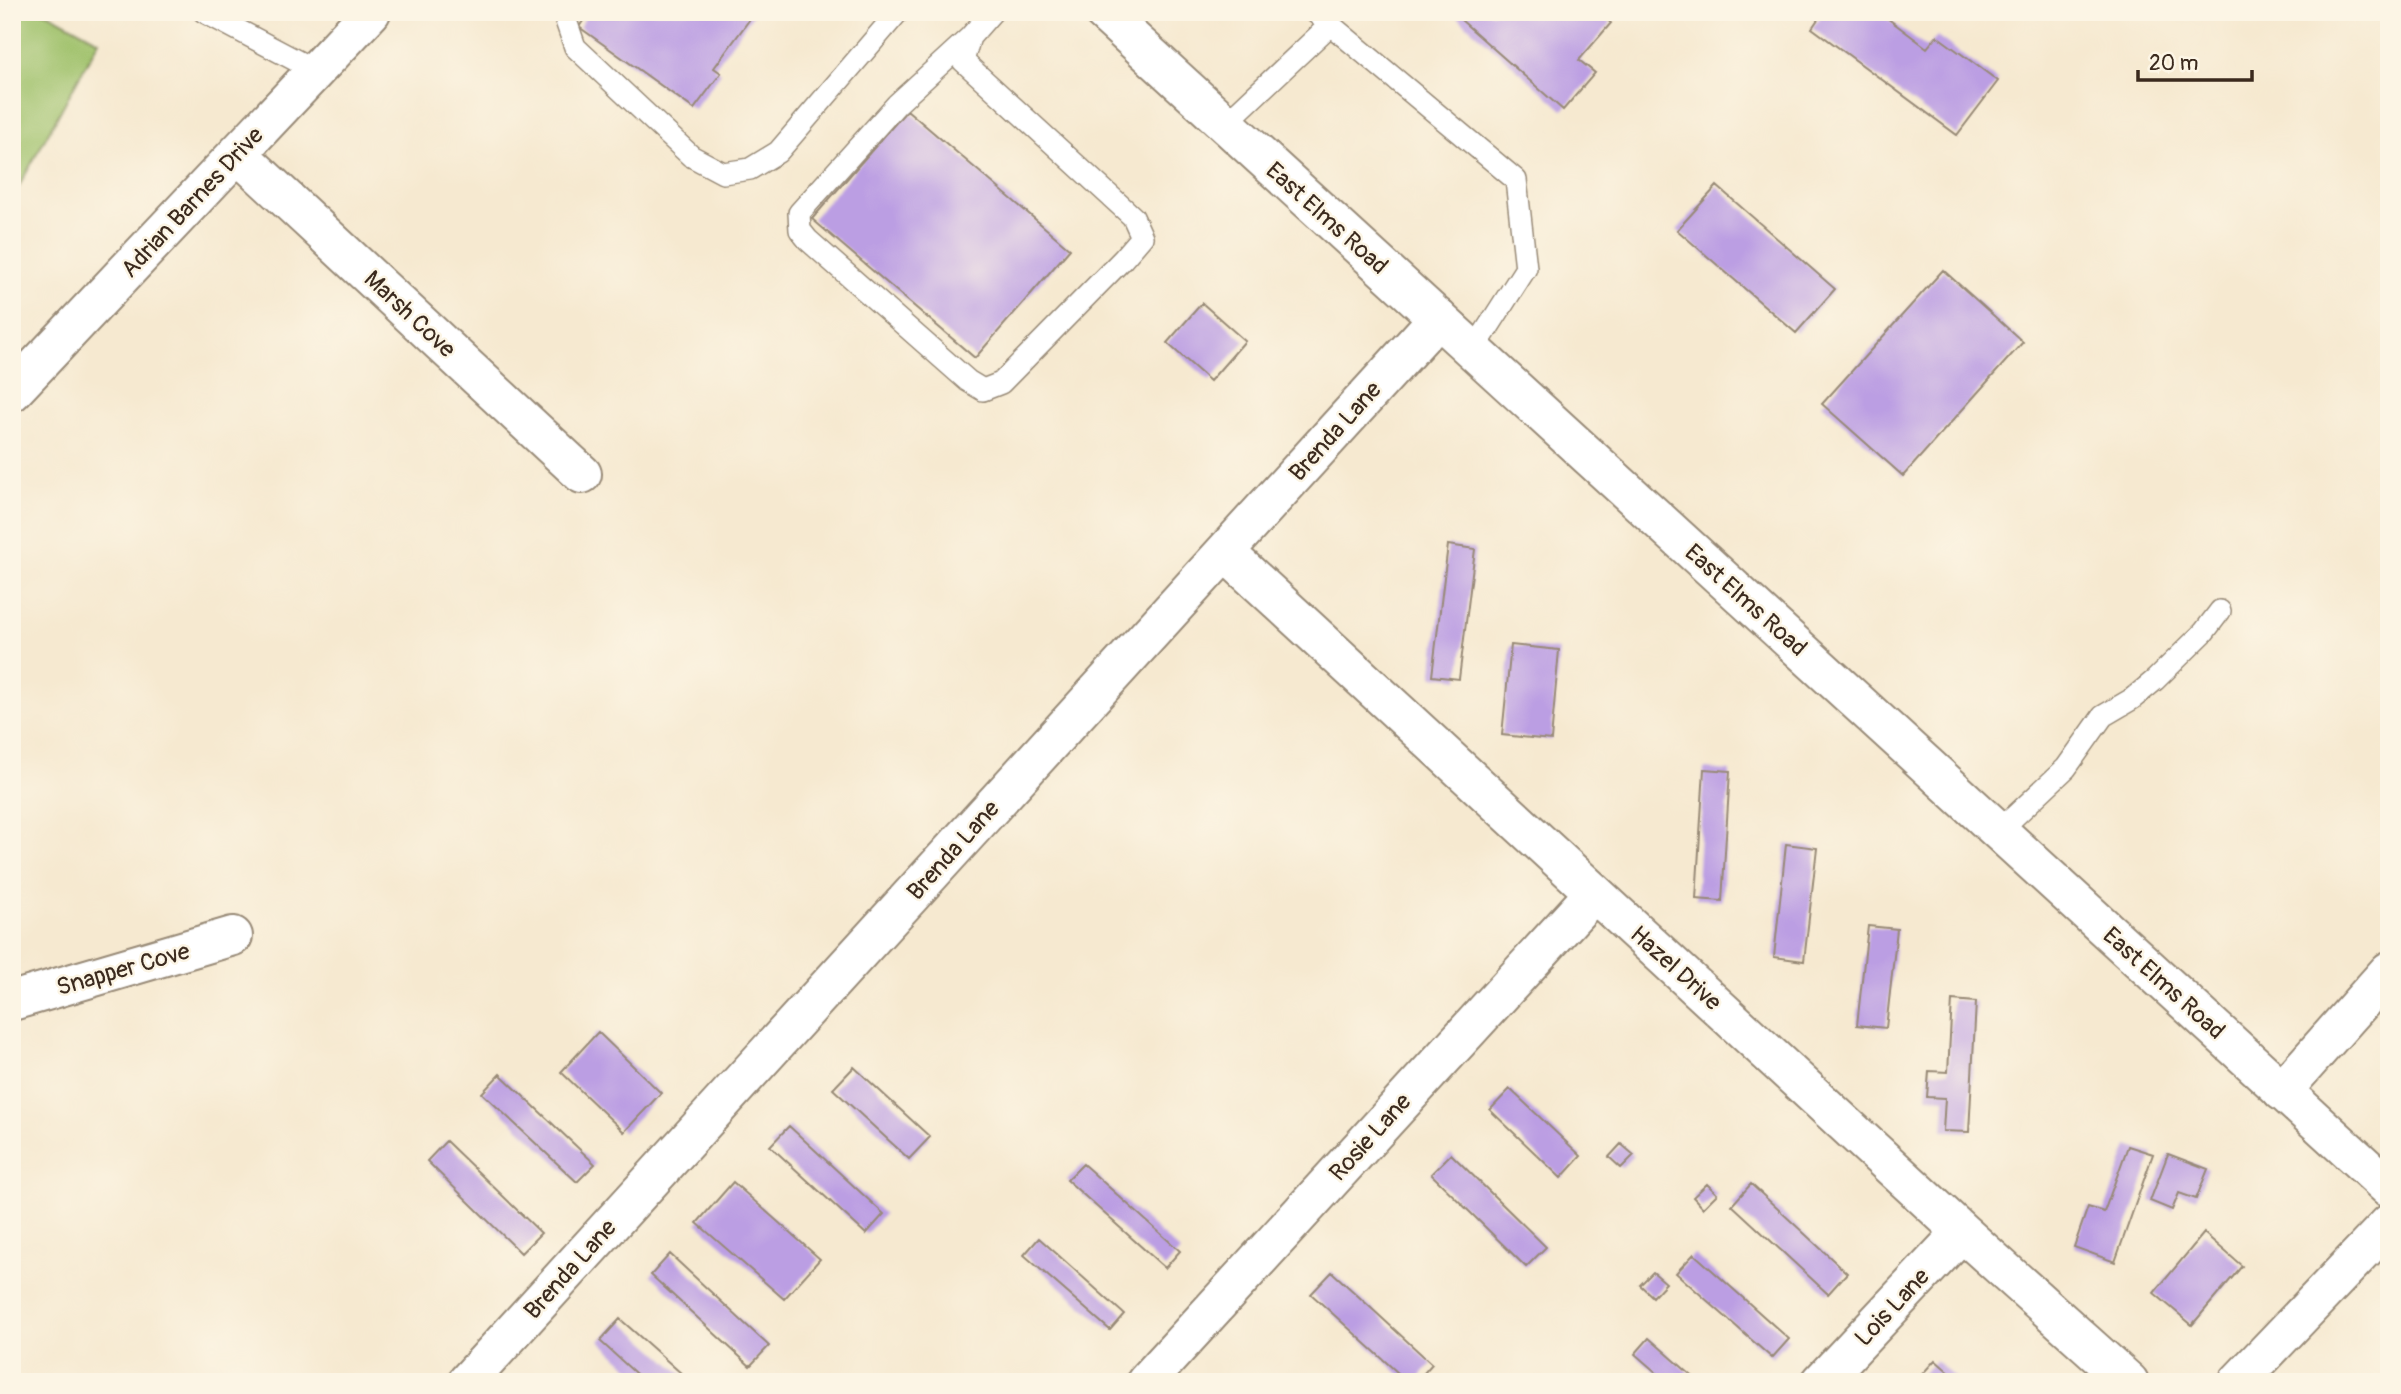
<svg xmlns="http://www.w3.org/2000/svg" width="2401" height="1394" font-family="Pangolin,sans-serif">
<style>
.green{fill:#9fc16a;stroke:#6d7644;stroke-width:2}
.building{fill:#bb9ee3}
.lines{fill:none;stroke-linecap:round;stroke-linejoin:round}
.service-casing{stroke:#988a77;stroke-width:24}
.minor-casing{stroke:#988a77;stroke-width:42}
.secondary-casing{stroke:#988a77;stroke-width:42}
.service{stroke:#fff;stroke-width:21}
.minor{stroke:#fff;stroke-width:38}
.secondary{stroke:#fff;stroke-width:38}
.labels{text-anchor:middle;stroke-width:5;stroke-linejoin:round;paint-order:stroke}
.street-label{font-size:24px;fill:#3b2a1e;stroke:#fcf5e5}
</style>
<rect width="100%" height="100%" fill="#fcf5e5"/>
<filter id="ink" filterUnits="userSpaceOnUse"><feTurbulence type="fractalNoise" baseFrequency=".0143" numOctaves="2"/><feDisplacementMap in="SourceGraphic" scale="14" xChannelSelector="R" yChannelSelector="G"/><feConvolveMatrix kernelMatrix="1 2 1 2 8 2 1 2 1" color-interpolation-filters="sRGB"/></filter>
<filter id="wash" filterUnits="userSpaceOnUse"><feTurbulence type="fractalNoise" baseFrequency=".00686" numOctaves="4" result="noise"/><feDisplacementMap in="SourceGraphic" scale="28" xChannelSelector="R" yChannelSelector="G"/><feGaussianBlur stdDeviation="1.57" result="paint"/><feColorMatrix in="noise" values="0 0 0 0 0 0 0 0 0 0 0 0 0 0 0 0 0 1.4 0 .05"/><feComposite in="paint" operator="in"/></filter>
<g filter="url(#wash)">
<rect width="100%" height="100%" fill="#f6e9d0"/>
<path class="green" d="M12,12H46L99,41L12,199Z"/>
<g id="blocks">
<path class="building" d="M589,12H755L714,68L721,73L694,109L579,27Z
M1452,12H1560L1562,14L1598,12L1611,23L1579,60L1595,73L1563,110Z
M1823,12H1879L1927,48L1937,36L1998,81L1957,135L1812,28Z
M907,110L1070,249L975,358L812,219Z
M1717,186L1835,289L1796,333L1677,230Z
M1943,270L2023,342L1903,476L1822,404Z
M1202,303L1245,341L1210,381L1167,343Z
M1448,545L1475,549L1459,679L1432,676Z
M1511,645L1559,650L1551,740L1502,735Z
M1704,769L1730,771L1722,901L1696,899Z
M1786,844L1817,848L1804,961L1774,957Z
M1868,926L1897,929L1886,1028L1857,1025Z
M1952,1000L1976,1002L1969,1132L1943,1131L1945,1098L1927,1097L1929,1071L1948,1072Z
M598,1032L661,1093L624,1132L561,1072Z
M854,1067L930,1137L909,1159L833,1089Z
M500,1074L595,1164L577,1182L482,1093Z
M1510,1089L1581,1156L1561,1178L1490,1110Z
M789,1126L884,1214L866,1234L770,1146Z
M446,1141L541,1233L521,1253L427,1161Z
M1621,1144L1634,1155L1621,1168L1609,1157Z
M2128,1146L2153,1154L2115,1262L2074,1247L2088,1207L2104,1212Z
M1451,1154L1546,1247L1526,1267L1431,1174Z
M2168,1154L2208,1169L2196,1199L2179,1193L2172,1210L2150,1201Z
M1083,1164L1180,1251L1165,1268L1067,1180Z
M733,1182L820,1259L784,1299L697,1223Z
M1707,1184L1717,1194L1703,1208L1693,1197Z
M1751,1184L1847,1273L1828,1294L1732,1205Z
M2204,1233L2242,1266L2192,1325L2154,1293Z
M1039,1238L1124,1314L1110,1330L1024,1255Z
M670,1254L769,1346L750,1366L651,1275Z
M1694,1254L1789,1339L1772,1358L1676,1273Z
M1332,1272L1432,1364L1416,1382H1408L1311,1294Z
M1653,1272L1666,1283L1653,1297L1640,1285Z
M620,1319L691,1382H645L600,1341Z
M1649,1338L1699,1382H1667L1635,1354Z
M1935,1360L1960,1382H1915Z"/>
</g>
</g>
<g filter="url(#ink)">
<use href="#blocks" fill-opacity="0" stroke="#988a77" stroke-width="2"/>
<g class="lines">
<g class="service-casing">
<path id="service" d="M204,12L316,71
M563,12L575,47L691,156L723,173L750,169L778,152L898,12
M1315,12L1516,180L1526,268L1473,351
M970,37L963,61L1133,217L1142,237L1123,259L1001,383L983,390L968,381L808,240L800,230L799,213L897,104L970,37L992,12
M1225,124L1331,24
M1999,831L2066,768L2103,716L2132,699L2155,680L2204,632L2220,611"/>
</g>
<g class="minor-casing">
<path id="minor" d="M238,154L582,474
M12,392L371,12
M1225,552L1962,1232L2129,1382
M12,1001L233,936
M2282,1091L2389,971
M467,1382L1438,318
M1146,1382L1594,893
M1821,1382L1962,1232
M2238,1382L2389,1224"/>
</g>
<g class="secondary-casing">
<path id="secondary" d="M1103,12L2389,1188"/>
</g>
<use href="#service" class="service"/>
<use href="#minor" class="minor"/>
<use href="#secondary" class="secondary"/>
</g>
</g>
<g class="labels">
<g class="street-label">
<text transform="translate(192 202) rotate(-47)" y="8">Adrian Barnes Drive</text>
<text transform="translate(1327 218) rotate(42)" y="8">East Elms Road</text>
<text transform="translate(410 314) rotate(43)" y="8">Marsh Cove</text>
<text transform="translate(1335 431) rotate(-48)" y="8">Brenda Lane</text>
<text transform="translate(1746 600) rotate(42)" y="8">East Elms Road</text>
<text transform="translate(953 850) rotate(-48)" y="8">Brenda Lane</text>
<text transform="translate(1676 968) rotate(42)" y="8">Hazel Drive</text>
<text transform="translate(123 969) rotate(-16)" y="8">Snapper Cove</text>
<text transform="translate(2164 983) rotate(42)" y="8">East Elms Road</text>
<text transform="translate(1370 1137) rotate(-48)" y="8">Rosie Lane</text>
<text transform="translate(570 1269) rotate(-48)" y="8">Brenda Lane</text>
<text transform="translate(1892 1307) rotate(-47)" y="8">Lois Lane</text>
</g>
</g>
<rect width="2401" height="1394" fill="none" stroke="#fcf5e5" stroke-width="42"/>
<path d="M2138 70v10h114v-10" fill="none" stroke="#3b2a1e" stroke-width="3.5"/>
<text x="2149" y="70" font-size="21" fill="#3b2a1e" stroke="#fcf5e5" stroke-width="5" paint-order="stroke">20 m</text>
</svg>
